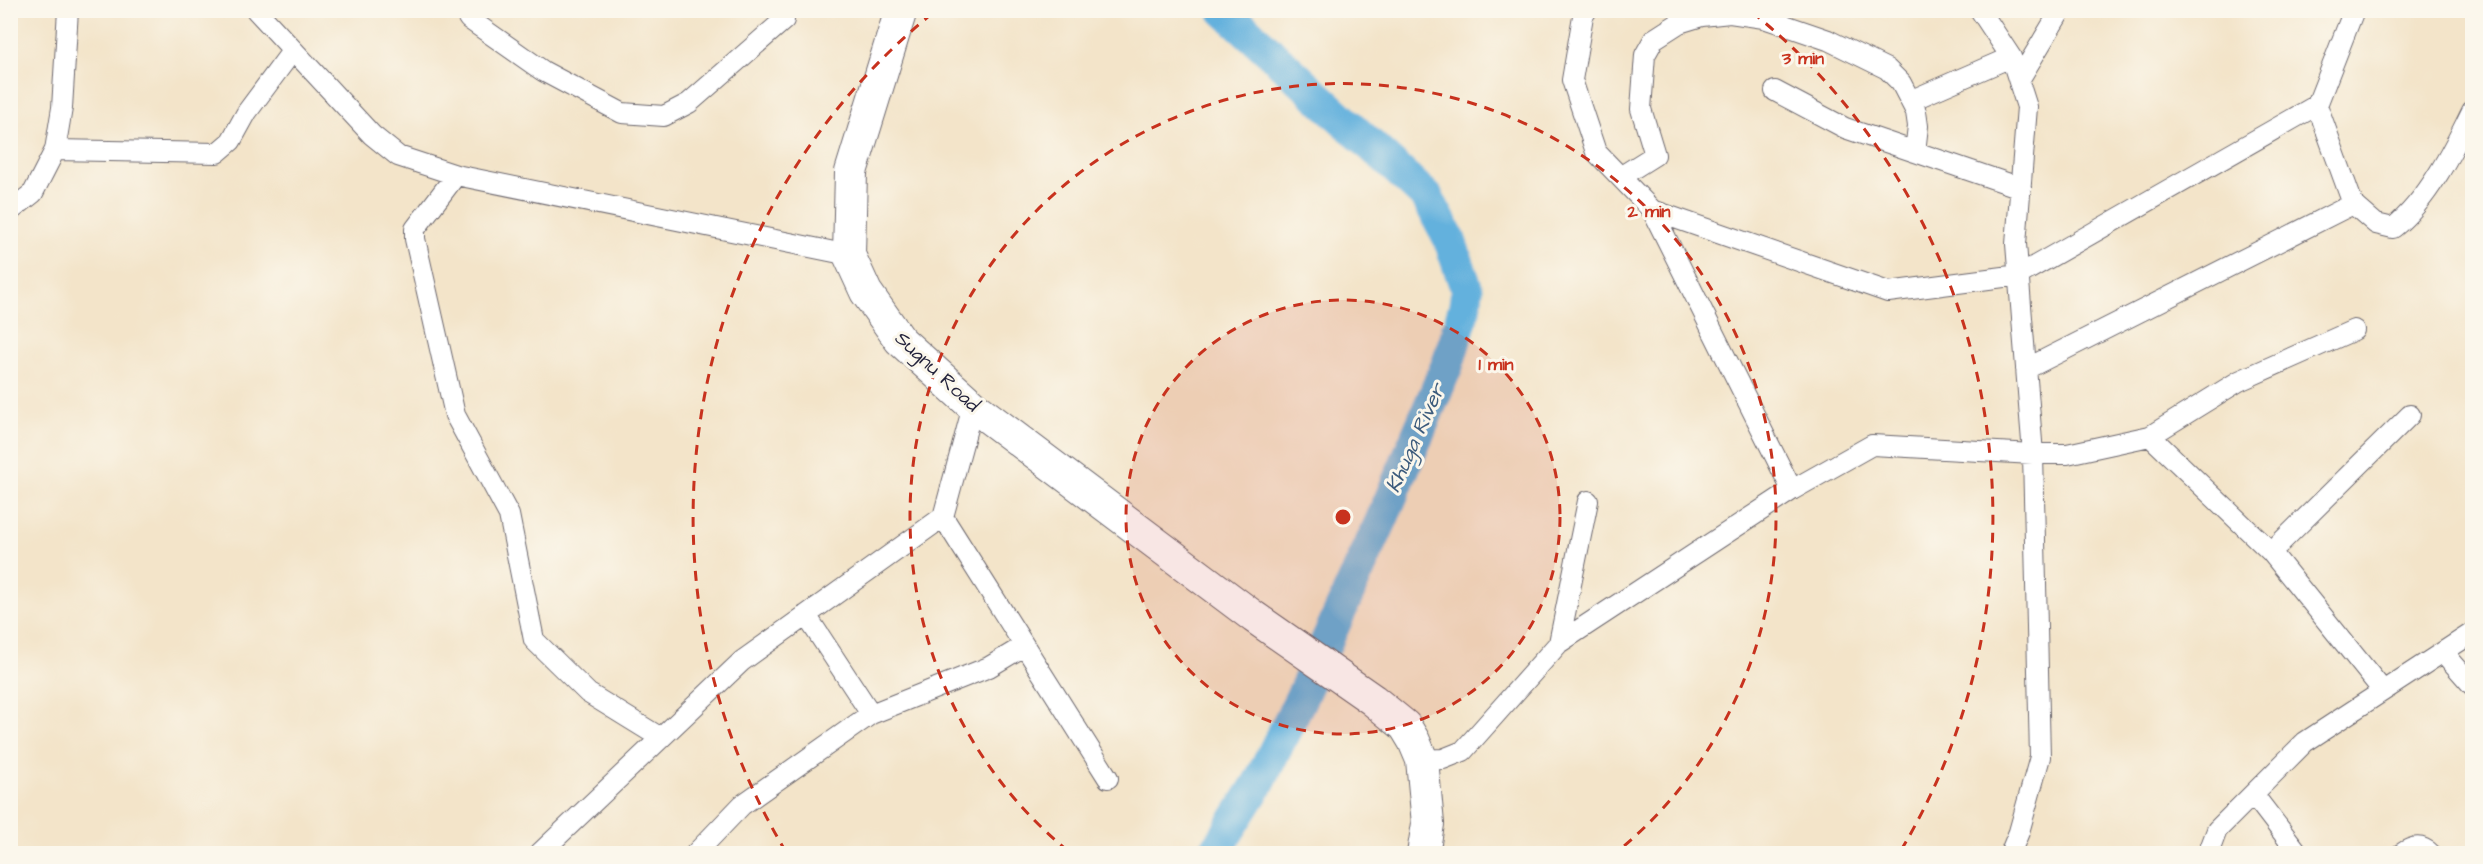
<svg xmlns="http://www.w3.org/2000/svg" width="2483" height="864" font-family="'Architects Daughter',sans-serif">
<style>
.lines{fill:none;stroke-linecap:round;stroke-linejoin:round}
.river{stroke:#64b1dd;stroke-width:33}
.minor-casing{stroke:#6b666d;stroke-width:22}
.primary-casing{stroke:#6b666d;stroke-width:34}
.minor{stroke:#fff;stroke-width:20}
.primary{stroke:#fff;stroke-width:32}
.ring{fill:none;stroke:#c8321e;stroke-width:3;stroke-dasharray:10 8}
.labels{text-anchor:middle;stroke-width:6;stroke-linejoin:round;paint-order:stroke}
.street-label{font-size:20px;fill:#22223b;stroke:#fbf7ec}
.water-label{font-size:21px;font-style:italic;fill:#3c5b7c;stroke:#fbf7ec}
.centre{fill:#c8321e;stroke:#fbf7ec;stroke-width:3}
.ring-label{font-size:18px;text-anchor:middle;font-weight:bold;fill:#c8321e;stroke:#fbf7ec;stroke-width:6;stroke-linejoin:round;paint-order:stroke}
</style>
<rect width="100%" height="100%" fill="#fbf7ec"/>
<filter id="ink" filterUnits="userSpaceOnUse"><feTurbulence type="fractalNoise" baseFrequency=".0167" numOctaves="2"/><feDisplacementMap in="SourceGraphic" scale="12" xChannelSelector="R" yChannelSelector="G"/><feConvolveMatrix kernelMatrix="1 2 1 2 8 2 1 2 1" color-interpolation-filters="sRGB"/></filter>
<filter id="wash" filterUnits="userSpaceOnUse"><feTurbulence type="fractalNoise" baseFrequency=".008" numOctaves="4" result="noise"/><feDisplacementMap in="SourceGraphic" scale="24" xChannelSelector="R" yChannelSelector="G"/><feGaussianBlur stdDeviation="1.35" result="paint"/><feColorMatrix in="noise" values="0 0 0 0 0 0 0 0 0 0 0 0 0 0 0 0 0 1.4 0 .05"/><feComposite in="paint" operator="in"/></filter>
<g filter="url(#wash)">
<rect width="100%" height="100%" fill="#f3e4c9"/>
<g class="lines">
<path class="river" d="M1212,854L1219,846L1259,782L1301,698L1381,521L1448,363L1465,306L1467,290L1449,238L1427,197L1224,10"/>
</g>
</g>
<g filter="url(#ink)">
<g class="lines">
<g class="minor-casing">
<path id="minor" d="M256,10L372,135L398,156L456,175L849,255
M463,10L469,19L543,71L622,113L664,116L689,103L784,20V10
M1587,10L1583,16L1572,80L1596,152L1652,210L1792,490
M1980,10L2011,57L2027,107L2016,244L2033,454L2040,757L2019,832L2010,854
M2019,80L2061,10
M1775,91L1845,128L2021,188
M1912,100L2011,57
M2317,105L2353,204L2376,224L2393,228C2428,200 2453,150 2472,111
M55,150L217,153L231,141L247,112L293,50
M456,175L415,229V239L455,415L509,515L534,640L588,693L661,738
M1620,177L1655,155L1641,109L1645,55L1654,39L1679,23L1702,16L1730,13L1764,18L1828,40L1887,69L1901,83L1916,112L1918,126L1915,152
M1652,210L1888,292L2019,275L2317,105L2354,10
M10,211L33,193L55,150L62,108L68,10
M2026,369L2353,204
M2150,436L2239,381L2354,330
M943,517L1108,778
M2271,552L2410,415
M806,615L871,714
M1559,643L1588,501
M2443,652L2472,685
M1422,760L1443,759L1463,751L1559,643L1792,490L1872,445L2033,454H2067L2150,436L2271,552L2383,691
M2253,794L2299,854
M539,854L742,661L943,517L973,406
M695,854L742,805L871,714L989,667L1024,646
M2208,854L2217,830L2305,742L2472,633
M2401,854C2412,846 2421,844 2431,854"/>
</g>
<g class="primary-casing">
<path id="primary" d="M901,10L851,172L849,255L866,292L900,340L973,406L1254,617L1373,700L1405,726L1414,741L1422,760L1428,824L1423,854"/>
</g>
<use href="#minor" class="minor"/>
<use href="#primary" class="primary"/>
</g>
</g>
<circle cx="1343" cy="517" r="217" fill="#c8321e" fill-opacity=".12"/>
<g class="ring">
<circle cx="1343" cy="517" r="217"/>
<path d="M1068 851A433 433 0 1 1 1618 851"/>
<path d="M786 852A650 650 0 0 1 934 12M1752 12A650 650 0 0 1 1900 852"/>
</g>
<g class="labels">
<g class="street-label">
<text transform="translate(938 371) rotate(43)" y="7">Sugnu Road</text>
</g>
<g class="water-label">
<text transform="translate(1415 438) rotate(-66)" y="7">Khuga River</text>
</g>
</g>
<circle cx="1343" cy="517" r="9" class="centre"/>
<g class="ring-label">
<text x="1803" y="64">3 min</text>
<text x="1649" y="217">2 min</text>
<text x="1496" y="370">1 min</text>
</g>
<rect width="2483" height="864" fill="none" stroke="#fbf7ec" stroke-width="36"/>
</svg>
